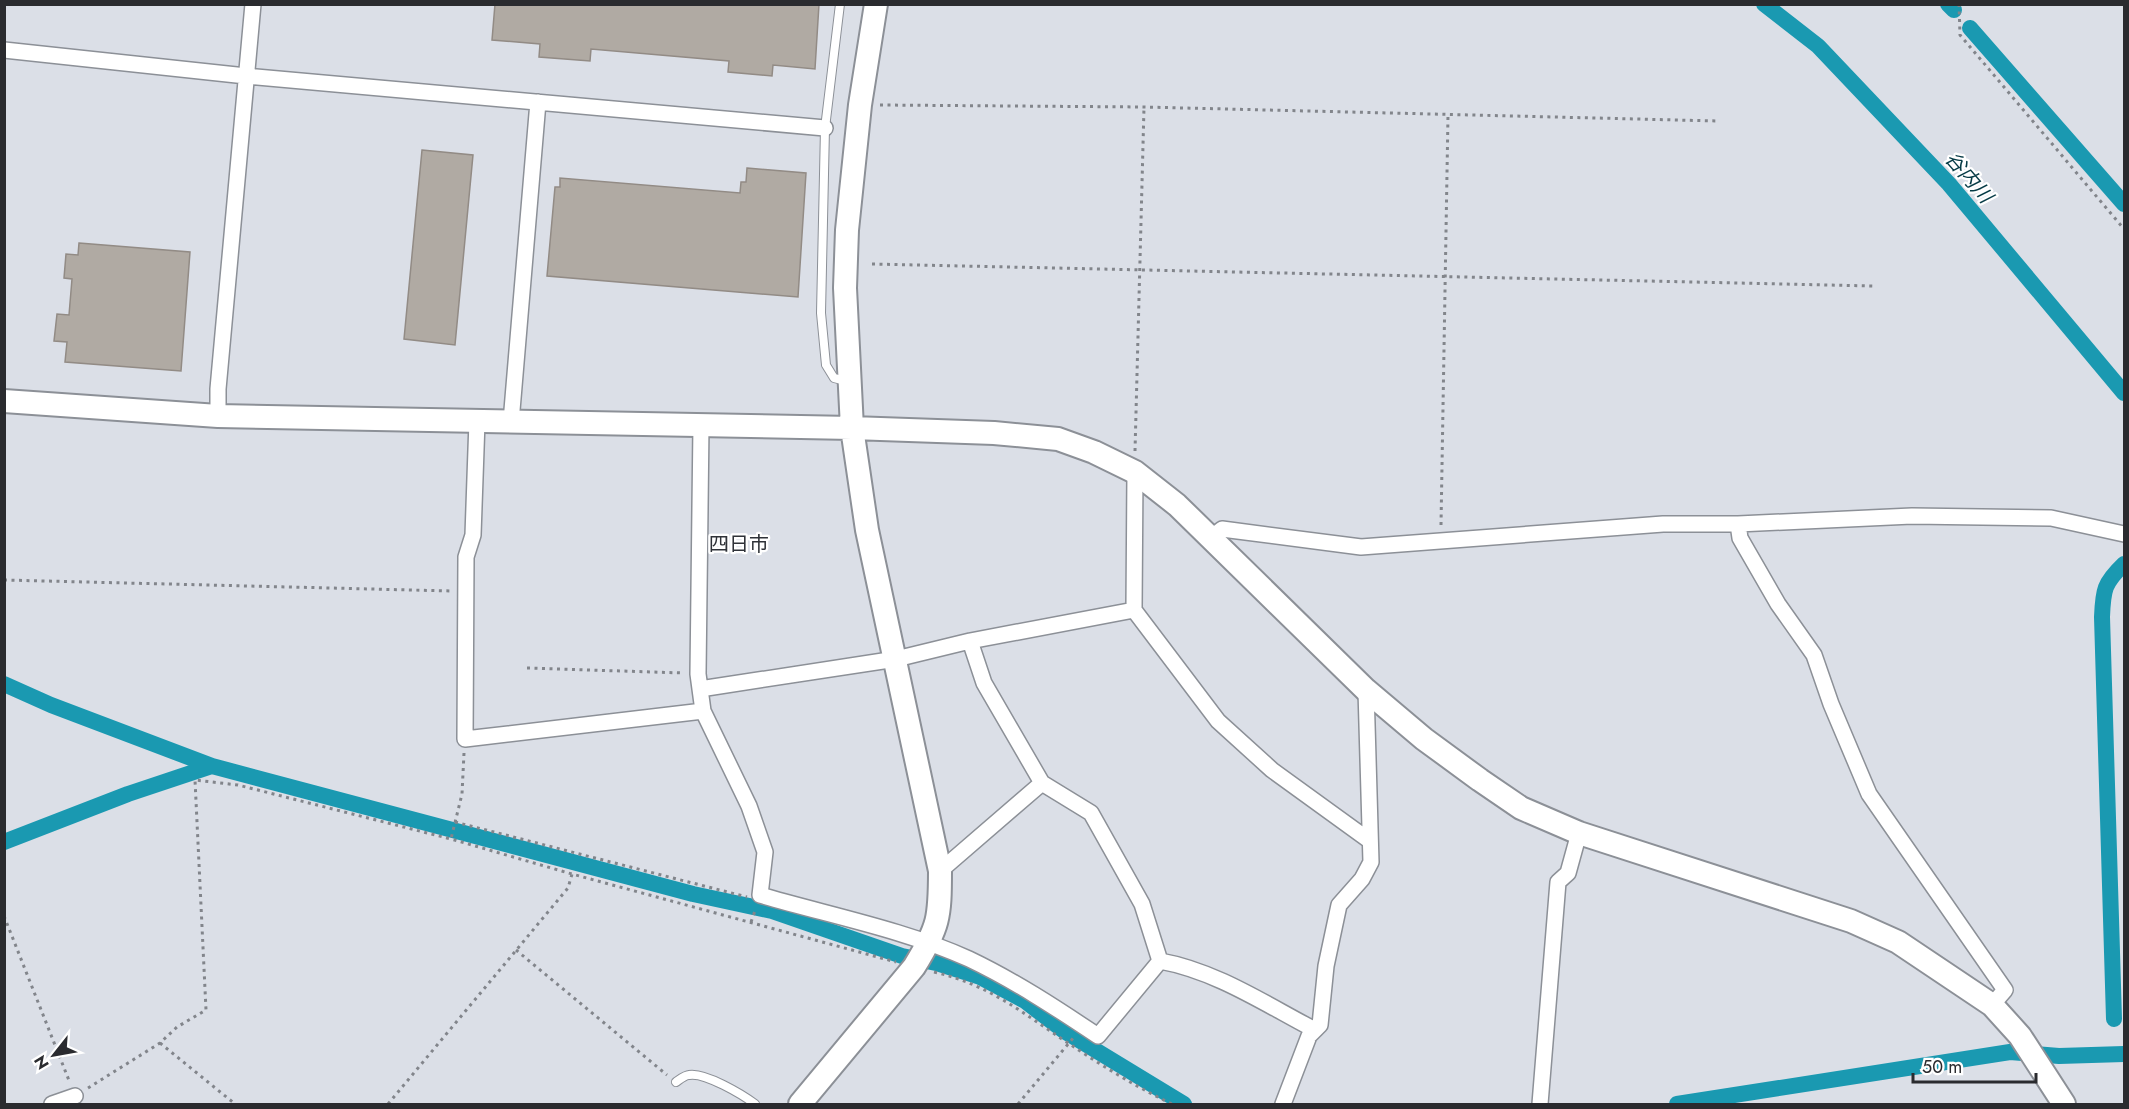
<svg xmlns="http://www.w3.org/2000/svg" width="2129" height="1109" font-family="Jost,'Noto Sans JP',sans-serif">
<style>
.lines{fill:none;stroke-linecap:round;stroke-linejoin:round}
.canal{stroke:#1a99b1;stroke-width:16}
.building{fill:#b0aaa3;stroke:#928b85;stroke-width:1.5}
.lane-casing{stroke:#8c9097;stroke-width:10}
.street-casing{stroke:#8c9097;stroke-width:18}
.secondary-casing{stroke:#8c9097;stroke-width:26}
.path{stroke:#82858b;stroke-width:3;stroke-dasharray:3 4.5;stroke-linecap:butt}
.lane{stroke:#fff;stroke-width:8}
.street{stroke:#fff;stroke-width:15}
.secondary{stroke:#fff;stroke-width:22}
.labels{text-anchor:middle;stroke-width:4.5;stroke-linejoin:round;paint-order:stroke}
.water-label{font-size:20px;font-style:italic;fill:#063b46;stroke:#fff}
.neighbourhood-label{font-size:20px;fill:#2f3238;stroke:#fff}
</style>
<rect width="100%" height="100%" fill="#dbdfe7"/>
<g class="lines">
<path class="canal" d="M1764,4L1818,46L1949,184L2124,393
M1948,4L1954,10
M1970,28L2124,204
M4,684L51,705L212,766L693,894L772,911L902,956L936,963L980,977L1025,1001L1064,1031L1184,1104
M4,842L128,794L212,766
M2114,1019L2102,617C2103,590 2104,583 2124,564
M1677,1104L2010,1052L2059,1056L2124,1054"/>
</g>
<path class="building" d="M495,4H819L815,69L773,65L772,76L728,72L729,61L591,49L590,61L539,57L540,44L492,40Z
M422,150L473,155L455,345L404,339Z
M747,168L806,173L798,297L547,276L555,187H560V178L740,193L741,182H746Z
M79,243L190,252L181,371L65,362L67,342L54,341L57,314L69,315L72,279L64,278L66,254L78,255Z"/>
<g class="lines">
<g class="lane-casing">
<path id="lane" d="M840,4L825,128L821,313L826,365L834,378L846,381
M676,1082C679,1080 685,1075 689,1075C705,1072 743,1095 755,1104"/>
</g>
<g class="street-casing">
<path id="street" d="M4,50L246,76L825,128
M218,416V389L253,4
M477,421L473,535L466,557L465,739L703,711
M511,422L538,102
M701,425L698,674L703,711L749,806L765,852L760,895C828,915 905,930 969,959C1015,981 1056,1008 1098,1036L1160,961L1142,904L1091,813L1042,783L984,683L970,641
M1135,472L1134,610L1218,721L1272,770L1370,841
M1738,524L1740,538L1778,604L1814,655L1831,704L1869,794L2005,990L1992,1005
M1212,537L1222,529L1361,547L1663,524H1738L1912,516L2051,518L2124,534
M700,689L896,659L970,641L1134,610
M940,871L1042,783
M1160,961C1216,971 1265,1004 1315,1030L1309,1036L1283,1104
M1315,1030L1320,1025L1326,966L1339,905L1362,879L1371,862L1366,690
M52,1104L75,1096
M1540,1104L1558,882L1568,873L1579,833"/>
</g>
<g class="secondary-casing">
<path id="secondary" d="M4,401L218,416L852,428L994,433L1058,439L1094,452L1135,472L1177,505L1366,690L1424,739L1480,780L1521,808L1579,833L1851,921L1898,942L1992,1005L2020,1036L2064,1104
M800,1104L914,967C939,927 940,917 940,871L867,530L852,428L845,288L847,230L860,105L876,4"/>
</g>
<path class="path" d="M1959,4L1960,35L2124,229
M880,105L1144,107L1718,121
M872,264L1874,286
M1135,451L1144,107
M1441,525L1448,115
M4,580L452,591
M527,668L684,673
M464,753L462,794L451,839L572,874
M455,822L747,897
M4,916L70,1083
M751,922L756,908
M516,950L667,1075
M934,972C990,985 1021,1012 1068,1043C1101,1065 1136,1087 1172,1104
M160,1043L235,1104
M88,1088L160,1043L177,1027L206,1010L195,780L238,785L451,839
M388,1104L568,888L572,874L896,962
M1018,1104L1074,1037"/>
<use href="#lane" class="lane"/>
<use href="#street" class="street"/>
<use href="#secondary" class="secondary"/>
</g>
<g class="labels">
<g class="water-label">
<text transform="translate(1969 177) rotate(49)" y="7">谷内川</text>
</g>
<g class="neighbourhood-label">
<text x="739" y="551">四日市</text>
</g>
</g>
<rect width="2129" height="1109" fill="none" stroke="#2a2b2f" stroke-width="12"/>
<g transform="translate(54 1055) rotate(239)" stroke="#ffffff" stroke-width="4.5" paint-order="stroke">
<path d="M0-4.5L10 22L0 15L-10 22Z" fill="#2a2b2f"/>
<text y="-9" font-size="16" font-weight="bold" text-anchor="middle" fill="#2a2b2f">N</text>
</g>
<path d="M1913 1073v9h123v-9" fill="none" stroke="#2a2b2f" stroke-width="3"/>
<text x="1922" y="1073" font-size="18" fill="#2a2b2f" stroke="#ffffff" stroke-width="4.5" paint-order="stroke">50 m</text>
</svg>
